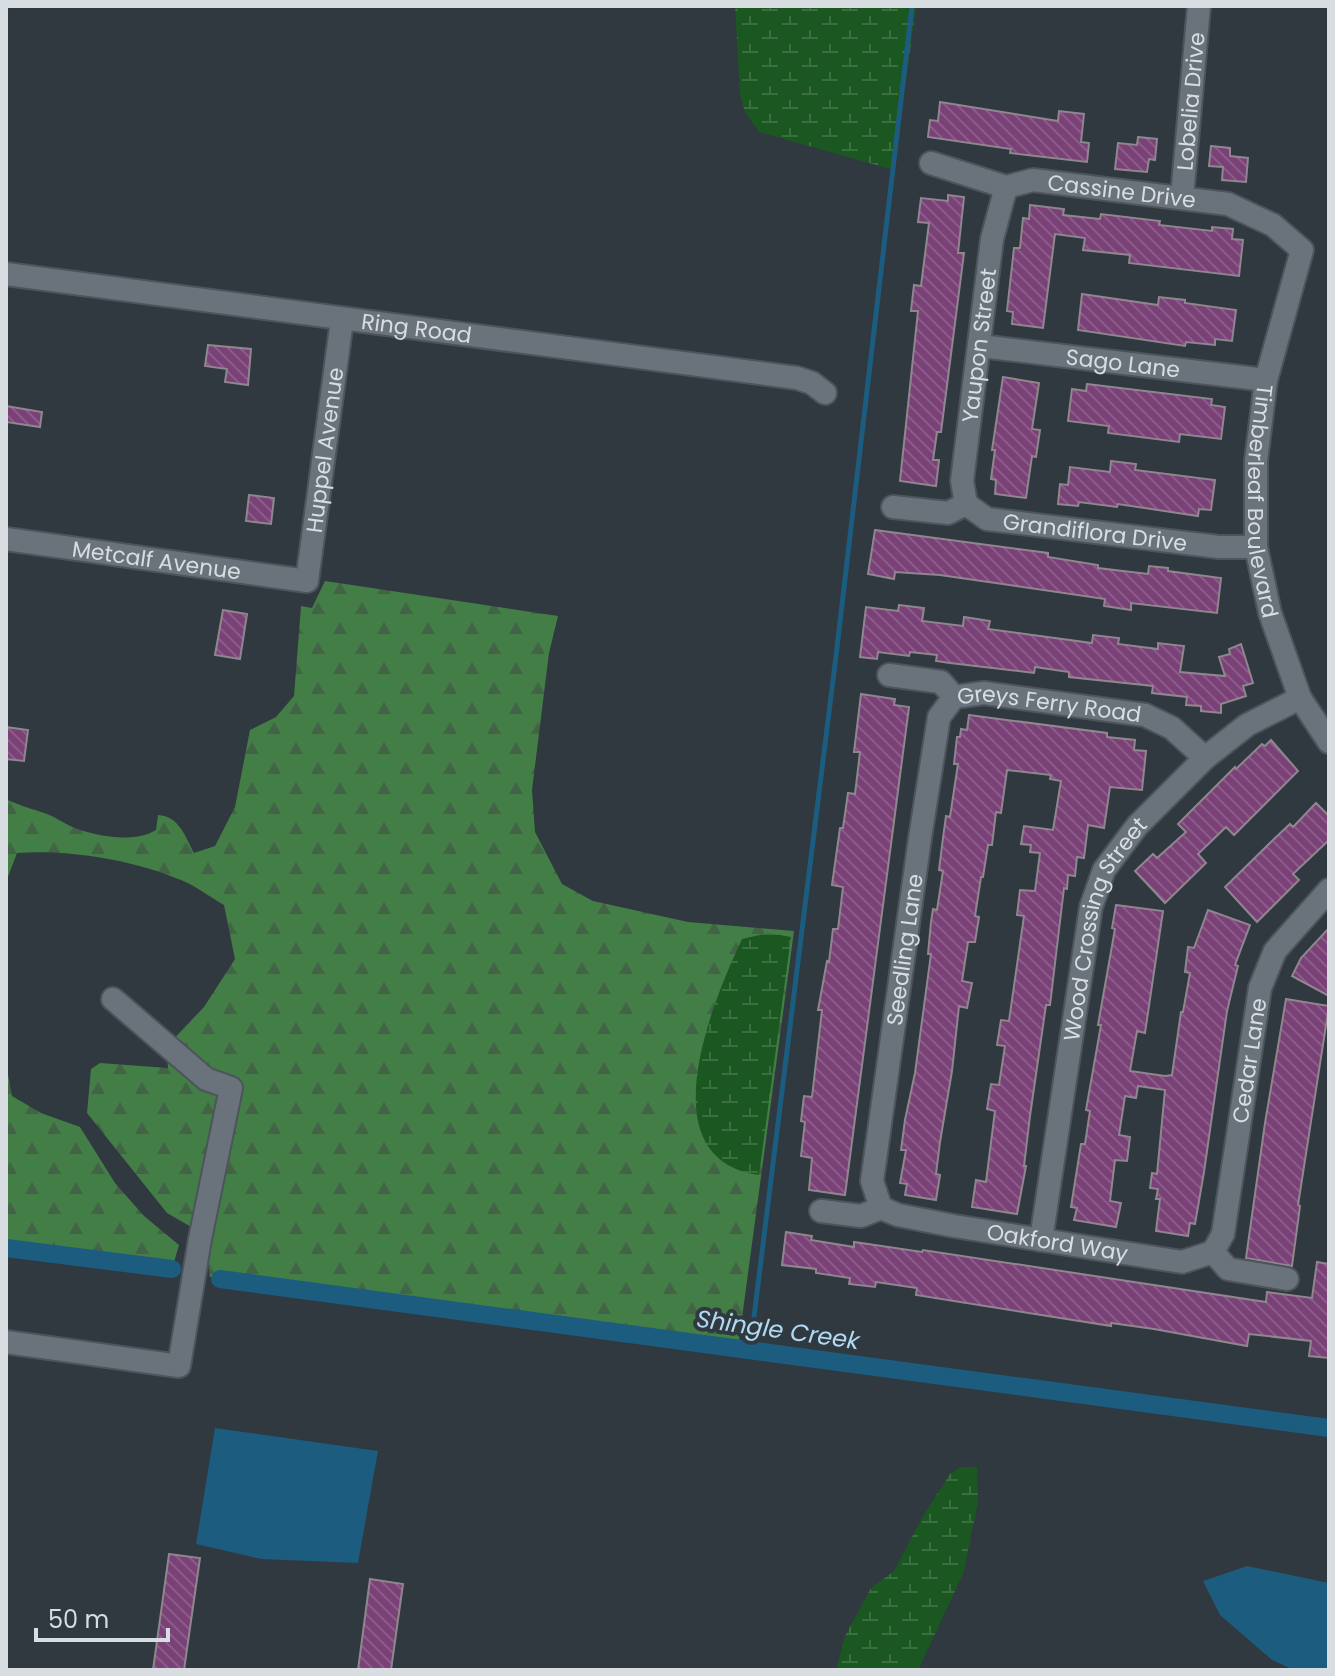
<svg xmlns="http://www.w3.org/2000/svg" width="1335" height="1676" font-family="Poppins,sans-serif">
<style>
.forest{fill:url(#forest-firs)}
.wetland{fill:url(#wetland-marsh)}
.water{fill:#1c5c7f}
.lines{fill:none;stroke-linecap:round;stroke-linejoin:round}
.stream{stroke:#1c5c7f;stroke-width:5}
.canal{stroke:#1c5c7f;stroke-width:18}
.building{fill:url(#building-back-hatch);stroke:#90868f;stroke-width:2}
.minor-casing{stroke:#4d545b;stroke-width:26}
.minor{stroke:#6a737c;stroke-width:22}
.labels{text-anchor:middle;stroke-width:8;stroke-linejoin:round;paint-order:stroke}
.street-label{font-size:22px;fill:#d8dde2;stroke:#303840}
.water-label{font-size:24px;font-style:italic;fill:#b2d9f3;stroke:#303840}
</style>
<defs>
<pattern id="forest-firs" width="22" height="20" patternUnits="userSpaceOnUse" patternTransform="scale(2)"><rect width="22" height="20" fill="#427e45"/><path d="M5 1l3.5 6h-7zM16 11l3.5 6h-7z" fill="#426345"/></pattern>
<pattern id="wetland-marsh" width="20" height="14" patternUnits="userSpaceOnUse" patternTransform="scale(2)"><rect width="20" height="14" fill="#1b5720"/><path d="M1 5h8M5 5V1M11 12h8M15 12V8" fill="none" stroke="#3b6f40"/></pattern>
<pattern id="building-back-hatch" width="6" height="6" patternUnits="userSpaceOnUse" patternTransform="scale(2)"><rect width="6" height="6" fill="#794176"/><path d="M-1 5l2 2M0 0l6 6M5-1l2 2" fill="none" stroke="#8b5c89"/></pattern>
</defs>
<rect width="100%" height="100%" fill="#303840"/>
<path class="forest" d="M325,581L558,616L549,653L532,790L535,832L562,884L593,901L688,922L794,931L738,1348L210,1277L207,1256L193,1228L167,1213L87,1113L91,1069L100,1063L168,1068L166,1047L204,1007L235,959L224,905C210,897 196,886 181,880C134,860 68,849 17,853L6,882V799C20,806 33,809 47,814C55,817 62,822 70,826C93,836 134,844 156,830L158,815C179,816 185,836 194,853L215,846L235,807L250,730L276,717L294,696L301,606L312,608Z
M6,1064L12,1096L41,1113L80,1127L115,1183L144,1216L179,1245L172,1269L6,1240Z"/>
<path class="wetland" d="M735,6H916L894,170L759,132L745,112L740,95Z
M769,933L791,937L759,1175C646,1159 713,1001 742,939Z
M961,1467H977L978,1502L963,1574L918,1670H836L845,1636L871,1588L894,1571L923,1516L950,1474Z"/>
<path class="water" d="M215,1428L378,1451L358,1563L261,1559L196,1544Z
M1247,1566L1329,1583V1670H1294L1272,1660L1220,1615L1203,1581Z"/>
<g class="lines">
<path class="stream" d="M750,1349L836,656L912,6"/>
<path class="canal" d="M6,1248L172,1269
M220,1279L1329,1428"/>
</g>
<path class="building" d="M940,102L1058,121L1059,111L1084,114L1081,142L1089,143L1087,162L1010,153L1011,149L928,137L930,120L938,121Z
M1138,137L1157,139L1155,160L1149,159L1147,172L1115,169L1118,143L1137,145Z
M1211,146L1230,148V156L1248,158L1246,182L1222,180L1223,167L1209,166Z
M948,195L964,197L958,253H964L941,432H937L933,460H939L936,486L900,481L918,311H911L914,285L921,286L929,223L918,222L921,198L948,201Z
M1030,205L1064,209L1063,215L1100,219L1101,214L1160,221L1159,225L1212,231V227L1233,229L1232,239L1243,240L1239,276L1129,263L1130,255L1083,250L1085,238L1055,234L1043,328L1012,324L1013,312L1007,311L1014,248H1020L1023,218L1029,219Z
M1082,294L1158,305L1159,297L1185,300V303L1236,310L1232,341L1215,339V345L1186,342L1185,346L1078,330Z
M208,345L251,349L248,385L225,382L227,369L205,366Z
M1003,377L1039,383L1032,429L1040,430L1036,457L1032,456L1026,498L995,494L996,480L991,479L995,450H992Z
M1087,384L1212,399L1211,405L1225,407L1221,439L1180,434L1179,442L1108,433L1109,426L1068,421L1072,389L1086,391Z
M6,406L42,412L40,427L6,422Z
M1111,461L1136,464L1135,470L1215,480L1211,510L1199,509L1198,516L1118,504L1117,507L1079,502L1078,506L1058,504L1060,484L1068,485L1070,467L1110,472Z
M249,495L274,498L271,524L246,521Z
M875,530L1048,553V557L1098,565V568L1148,574L1149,566L1168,568V571L1221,578L1217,613L1131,603V610L1104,606L1105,599L940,575L895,572L894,579L868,574Z
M899,605L924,608L922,621L963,626L964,617L990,621L988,629L1092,643L1093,635L1119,638L1118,644L1158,649V643L1184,646L1180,672L1225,676L1219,657L1230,654L1229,649L1241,644L1253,683L1243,686L1246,696L1221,704V713L1201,711V706L1186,705L1187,697L1152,693L1153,686L1069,677V672L1035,667L1034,673L950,663L936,661L937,655L910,652L909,656L878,652L877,659L860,657L866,607L898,611Z
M223,610L247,614L240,659L215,655Z
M861,694L895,699L894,705L909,707L845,1195L809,1190L812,1158L801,1156L805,1122L801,1121L804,1096L812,1097L822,1010H818L821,994L827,961L829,962L833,929H838L843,887L832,885L840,828H843L848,793L855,794L860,752H854Z
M969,715L1107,733V737L1135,740L1134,750L1146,751L1142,790L1110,787L1104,828L1088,825L1084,858L1077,857L1075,876L1068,875L1067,889L1064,888L1050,1005H1046L1030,1116L1024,1166H1026L1017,1214L972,1207L976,1180L986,1182L995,1111L987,1109L991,1084L999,1085L1005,1046L997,1045L1001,1020L1009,1021L1024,916L1017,915L1020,890L1035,891L1040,853L1030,852L1031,845L1021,844L1024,826L1053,830L1061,781L1050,779L1051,775L1007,770L1001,813L996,812L992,845H988L983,877H981L975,916L979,917L975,942H968L962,981L972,983L967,1008L959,1006L952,1071L940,1142L936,1174L940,1175L936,1200L905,1195L907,1184L900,1183L906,1150H901L905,1120L915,1073L931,954H928L931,922L933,909L937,910L943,871L939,870L943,838L946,816L950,817L958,764H954L957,737H960L961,729L967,730Z
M6,727L28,730L24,761L6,759Z
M1271,740L1298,771L1234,835L1226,827L1198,854L1206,863L1165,903L1135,871L1153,854L1157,858L1186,832L1178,824L1235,767L1236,769L1262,744L1265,746Z
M1316,803L1329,816V840L1293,874L1299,880L1257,922L1225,887L1273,840L1290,824L1293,827Z
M1116,905L1163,911L1145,1033L1137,1031L1130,1071L1165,1076L1172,1075L1181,1012H1183L1190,973L1185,972L1188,947L1194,948L1208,910L1250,925L1235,965L1238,966L1227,1011L1204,1172L1195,1224L1190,1223L1188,1236L1156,1231L1160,1199H1156L1158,1189L1150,1188L1152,1173L1157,1174L1165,1090L1138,1086L1136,1098L1125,1096L1119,1135L1130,1137L1127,1161L1115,1160L1110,1201L1121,1203L1116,1227L1074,1220L1077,1208L1071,1207L1081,1144H1085L1090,1111L1086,1110L1101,1025H1098L1115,929L1112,928Z
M1329,928V996L1292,976L1301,958Z
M1286,999L1329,1006L1298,1205L1300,1206L1292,1266L1246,1258L1265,1123Z
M786,1232L812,1236L811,1240L854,1247V1242L922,1252L923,1250L1266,1302L1267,1292L1312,1298L1317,1262L1329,1264V1358L1309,1356L1311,1341L1249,1334L1247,1346L1154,1329L1111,1323V1326L916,1295L917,1288L876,1282L875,1287L849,1284L850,1278L816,1273V1269L782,1265Z
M169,1554L200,1558L184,1670H153Z
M370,1579L403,1584L391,1670H358Z"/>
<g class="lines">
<g class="minor-casing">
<g id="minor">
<path id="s1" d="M931,163L1006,187L1033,180L1228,204L1273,225L1302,250L1266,380L1256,461V547L1270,613L1300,698L1329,742"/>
<path id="s2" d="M1182,197L1199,6"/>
<path id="s3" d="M6,274L797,378L812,383L825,393"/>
<path id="s4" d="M980,346L1266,380"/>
<path id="s5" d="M966,504L962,481L992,239L1006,187"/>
<path id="s6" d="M893,507L948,513L966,504L987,519L1219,547H1256"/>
<path id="s7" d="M6,539L307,581L342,320"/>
<path d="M889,675L941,682L954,697"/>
<path id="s8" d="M954,697L984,693L1145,715L1172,728L1205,758"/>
<path id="s9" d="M881,1208L872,1181L920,838L939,717L954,697"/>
<path id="s10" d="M821,1211L861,1216L881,1208L898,1215L954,1226L1182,1262L1213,1252"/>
<path id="s11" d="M1041,1240L1091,907L1104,870L1137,826L1205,758L1247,725L1300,698"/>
<path id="s12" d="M1213,1252L1223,1234L1260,988L1275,951L1329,890"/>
<path d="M1213,1252L1228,1269L1287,1279"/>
<path d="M6,1342L179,1366L200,1239L231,1088L206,1079L113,999"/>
</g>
</g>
<use href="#minor" class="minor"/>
</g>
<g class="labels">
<g class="street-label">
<text dy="8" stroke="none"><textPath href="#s2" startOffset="96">Lobelia Drive</textPath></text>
<text dy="8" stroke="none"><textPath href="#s1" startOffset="196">Cassine Drive</textPath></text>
<text dy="8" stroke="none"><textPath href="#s3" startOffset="414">Ring Road</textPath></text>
<text dy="8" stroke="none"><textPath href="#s5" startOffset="160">Yaupon Street</textPath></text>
<text dy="8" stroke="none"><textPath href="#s4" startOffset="144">Sago Lane</textPath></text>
<text dy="8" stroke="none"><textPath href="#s7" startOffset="436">Huppel Avenue</textPath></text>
<text dy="8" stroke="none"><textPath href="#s1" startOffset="648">Timberleaf Boulevard</textPath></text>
<text dy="8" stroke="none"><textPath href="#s6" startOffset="210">Grandiflora Drive</textPath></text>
<text dy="8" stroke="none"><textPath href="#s7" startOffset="152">Metcalf Avenue</textPath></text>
<text dy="8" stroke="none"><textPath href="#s8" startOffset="96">Greys Ferry Road</textPath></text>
<text dy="8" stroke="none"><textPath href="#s11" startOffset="320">Wood Crossing Street</textPath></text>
<text dy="8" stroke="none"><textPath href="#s9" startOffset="262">Seedling Lane</textPath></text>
<text dy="8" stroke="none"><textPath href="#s12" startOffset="196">Cedar Lane</textPath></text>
<text dy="8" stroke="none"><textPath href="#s10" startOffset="242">Oakford Way</textPath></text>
</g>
<g class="water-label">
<text transform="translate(778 1330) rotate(8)" y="8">Shingle Creek</text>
</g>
</g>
<rect width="1335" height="1676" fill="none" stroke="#d8dde2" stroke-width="16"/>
<path d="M36 1628v12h132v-12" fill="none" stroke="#d8dde2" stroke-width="4"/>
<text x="48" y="1628" font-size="24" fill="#d8dde2" stroke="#303840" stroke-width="6" paint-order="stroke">50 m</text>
</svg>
